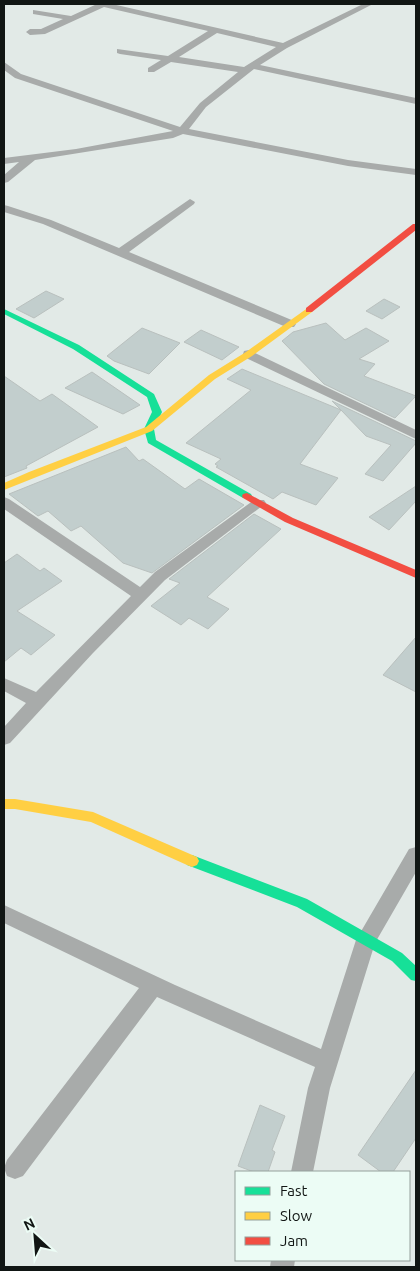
<svg xmlns="http://www.w3.org/2000/svg" width="420" height="1271" font-family="Ubuntu,sans-serif">
<style>
.building{fill:#c2cecd;stroke:#b9c0be}
.lines{fill:none;stroke-linecap:round;stroke-linejoin:round}
.street{fill:#a8abaa;fill-rule:evenodd}
.fast{fill:#16e098;fill-rule:evenodd}
.slow{fill:#ffcf43;fill-rule:evenodd}
.jam{fill:#f24e42;fill-rule:evenodd}
</style>
<rect width="100%" height="100%" fill="#e2eae7"/>
<path class="building" d="M46,291L64,299L34,318L16,309Z
M384,299L400,307L382,319L366,311Z
M326,323L345,340L366,328L389,341L359,359L375,364L364,376L416,396L395,418L324,384L282,341L293,332Z
M142,328L180,343L149,374L114,361L107,356Z
M201,330L239,347L222,360L184,342Z
M242,369L341,410L332,401L416,441V443L383,481L365,474L391,445L366,436L341,410L300,464L338,478L316,505L282,492L273,499L216,467L218,466L215,464L221,459L186,443L251,390L227,379Z
M92,372L140,405L123,414L65,388Z
M4,376L40,401L52,394L98,427L26,466L27,468L4,477Z
M126,447L139,461L143,459L185,489L199,479L244,505L152,573L123,563L81,526L71,531L48,511L38,516L9,494Z
M416,486V501L389,530L369,517Z
M254,514L281,529L207,597L229,609L208,629L189,618L181,625L151,606L180,583L169,579Z
M17,554L40,571L44,568L62,581L17,611L55,635L31,655L21,648L4,662V563Z
M416,637V692L383,675Z
M416,1070V1138L393,1172H381L358,1155Z
M260,1105L285,1116L272,1150L275,1152L268,1172H254L238,1166Z"/>
<g class="lines">
<path class="street" d="M97,4H112L283,43L363,4H373L287,48L260,65L416,98V104L254,69L206,107L189,129L348,160L416,169V175L348,166L183,134L173,138L35,160L8,182L4,183V175L19,162L4,164V158L76,149L173,131L15,78L4,70V62L21,74L180,127L200,103L238,72L171,62L154,72H148V68L161,60L120,54L117,53V49L168,56L208,31L104,7L45,34L30,35L26,32L30,29H41L63,19L33,14V10L71,16ZM217,33L276,47L244,67L179,57Z
M190,199L195,202L194,204L129,252L294,321L296,324L294,327H286L43,224L4,212V205L8,206L51,220L119,248Z
M249,350L416,430V439L244,357L243,354L244,351Z
M4,497L9,499L140,587L155,572L254,500H264L266,503L165,580L93,653L10,743L4,745V727L26,703L4,691V678L36,692L131,596L4,509Z
M416,847V872L375,943L330,1088L313,1172H291L308,1088L315,1067L157,997L23,1176L15,1179L7,1176L4,1168L7,1160L139,988L4,923V905L175,985L321,1049L356,940L409,849Z
M271,1260H295L294,1267H270Z"/>
<path class="fast" d="M4,309L79,345L154,394L162,412L154,429L156,440L251,494L252,496L251,498H243L148,443L144,429L152,412L147,397L73,349L4,314Z
M192,855L307,899L402,953L416,966V981L411,980L392,961L297,907L187,865L185,861L187,857Z"/>
<path class="slow" d="M309,307L313,310L312,312L252,356L215,379L152,431L4,490V483L29,472L146,427L209,375L246,352Z
M4,799H15L93,812L197,857L199,861L197,865L192,867L187,865L91,822L15,809H4Z"/>
<path class="jam" d="M413,224H416V230L312,312H306V308Z
M247,493L293,518L416,570V578L285,522L243,498L242,496L243,494Z"/>
</g>
<rect width="420" height="1271" fill="none" stroke="#111614" stroke-width="10"/>
<rect x="235" y="1171" width="175" height="90" fill="#ecfcf5" stroke="#94a09b"/>
<rect x="245" y="1187" width="25" height="8" fill="#16e098" stroke="#94a09b"/>
<text x="280" y="1196" font-size="15" fill="#111614">Fast</text>
<rect x="245" y="1212" width="25" height="8" fill="#ffcf43" stroke="#94a09b"/>
<text x="280" y="1221" font-size="15" fill="#111614">Slow</text>
<rect x="245" y="1237" width="25" height="8" fill="#f24e42" stroke="#94a09b"/>
<text x="280" y="1246" font-size="15" fill="#111614">Jam</text>
<g transform="translate(35 1236) rotate(334)" stroke="#ecfcf5" stroke-width="4" paint-order="stroke">
<path d="M0-4L9 19L0 12L-9 19Z" fill="#111614"/>
<text y="-8" font-size="14" font-weight="bold" text-anchor="middle" fill="#111614">N</text>
</g>
</svg>
